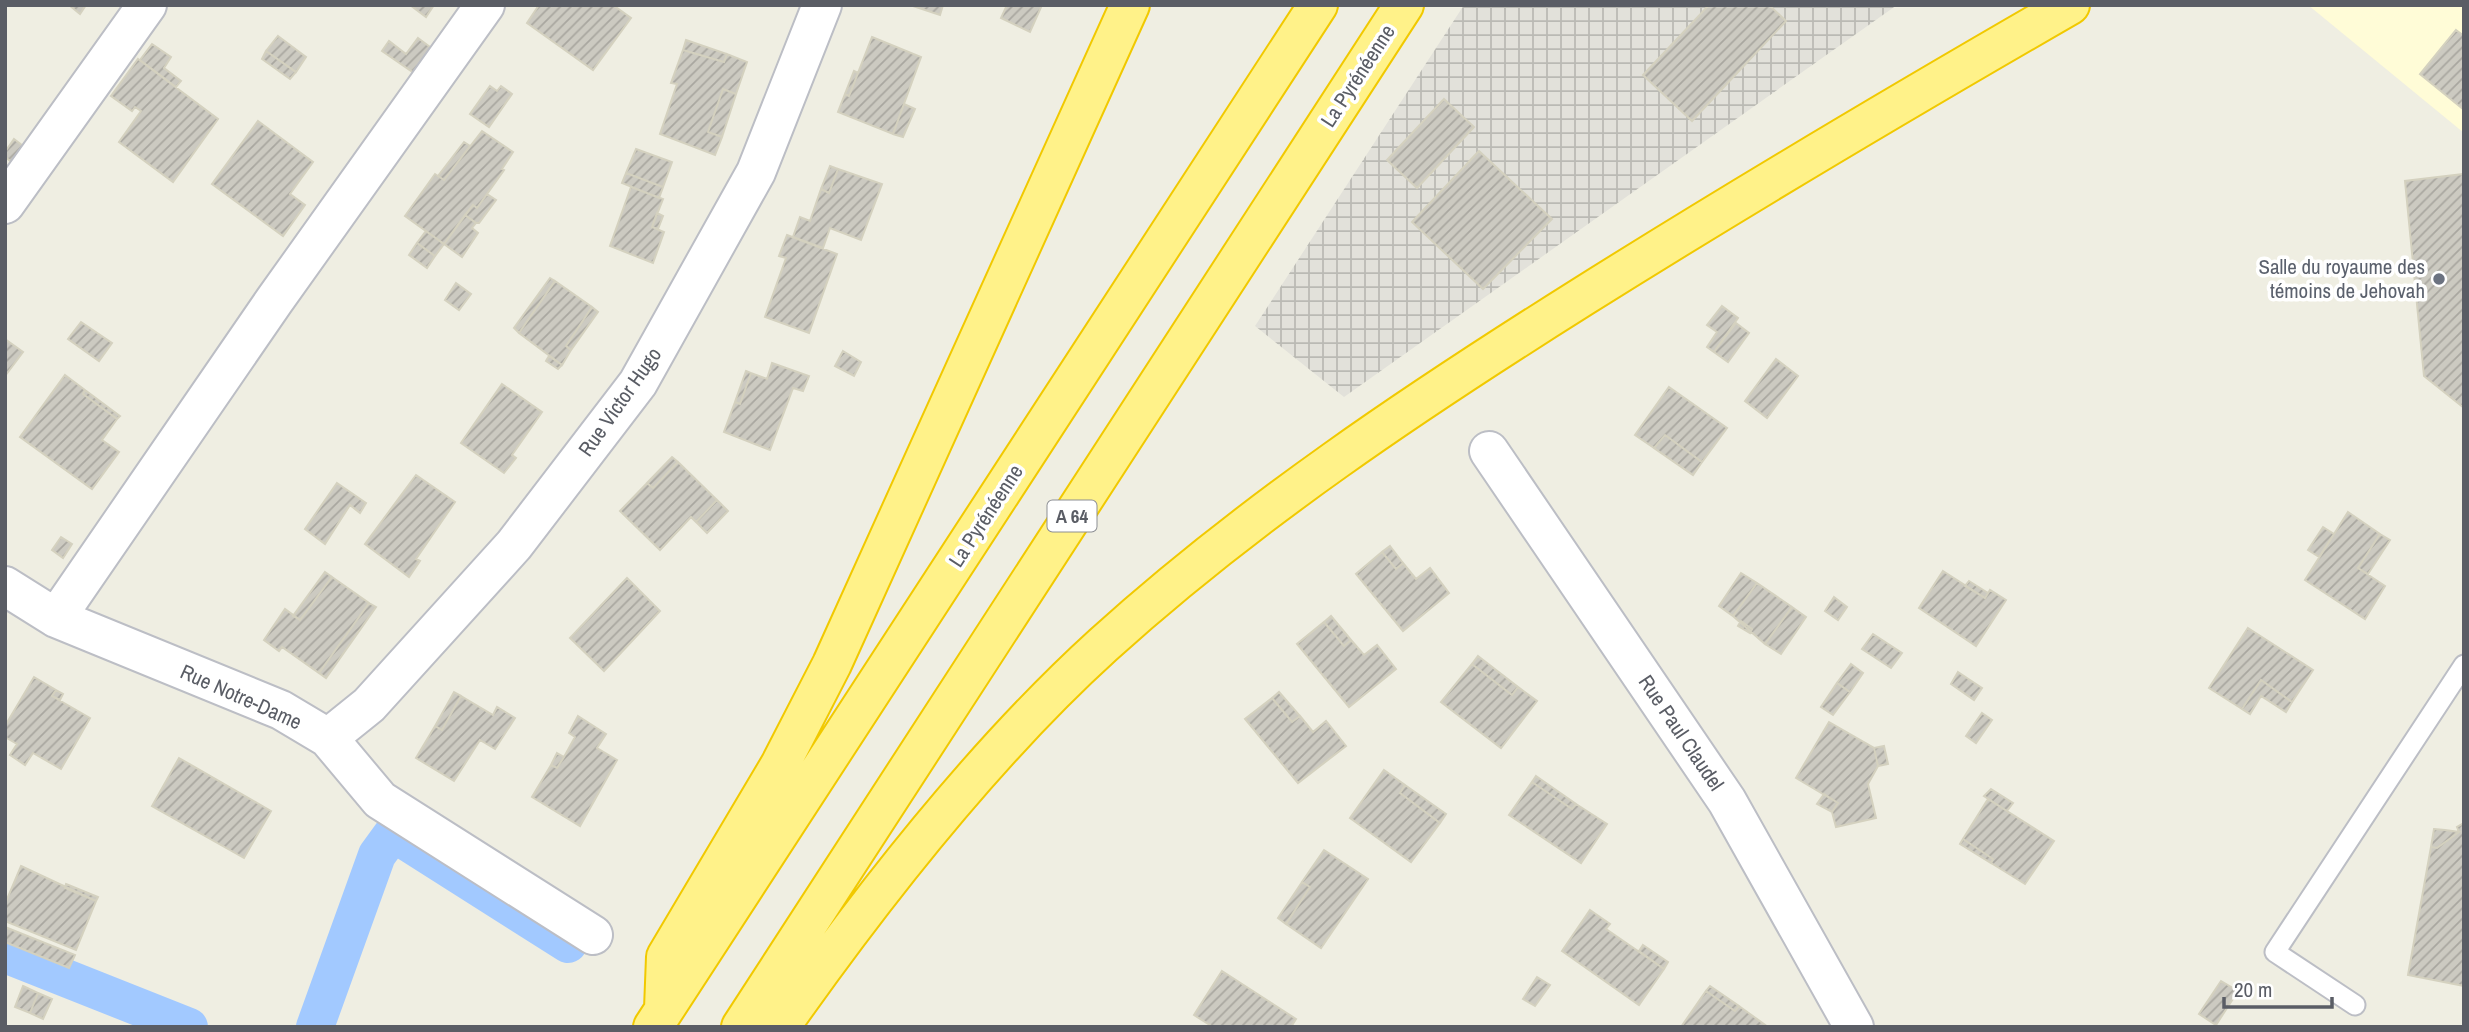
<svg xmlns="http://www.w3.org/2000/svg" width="2469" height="1032" font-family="'Archivo Narrow',sans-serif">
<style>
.commercial{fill:#fffcd7}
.industrial{fill:url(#industrial-grid)}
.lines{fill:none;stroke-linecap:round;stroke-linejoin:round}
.canal{stroke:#a2c9ff;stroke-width:38}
.building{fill:url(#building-hatch);stroke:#d4d1bf;stroke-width:2}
.service-casing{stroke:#bcbec5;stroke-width:23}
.minor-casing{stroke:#bcbec5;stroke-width:42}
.motorway-casing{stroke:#f1c900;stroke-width:42}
.service{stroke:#fff;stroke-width:19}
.minor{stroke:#fff;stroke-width:38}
.motorway{stroke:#fff289;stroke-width:38}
.worship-dot{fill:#6b7280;stroke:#fff;stroke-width:2.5}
.labels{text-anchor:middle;stroke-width:7;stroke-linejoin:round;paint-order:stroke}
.shield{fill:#fff;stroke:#8c8e93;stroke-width:2}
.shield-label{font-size:19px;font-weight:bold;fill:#5a5d65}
.street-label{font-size:21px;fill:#5a5d65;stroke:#fff}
.worship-label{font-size:21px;fill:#5b616d;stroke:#fff;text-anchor:end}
</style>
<defs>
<pattern id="industrial-grid" width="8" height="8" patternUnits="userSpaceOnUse" patternTransform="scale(1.75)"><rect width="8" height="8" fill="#e2e1da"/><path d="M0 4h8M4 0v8" fill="none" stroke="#babab4"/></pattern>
<pattern id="building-hatch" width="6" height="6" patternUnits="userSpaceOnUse" patternTransform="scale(1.75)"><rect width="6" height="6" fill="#cccac1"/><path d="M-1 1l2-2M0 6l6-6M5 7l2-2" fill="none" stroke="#a9a7a0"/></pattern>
</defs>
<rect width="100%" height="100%" fill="#efeee2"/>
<path class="commercial" d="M2308,5H2464V133Z"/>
<path class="industrial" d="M1464,5H1897L1344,397L1255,326Z"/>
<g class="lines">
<path class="canal" d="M5,954L189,1027
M315,1027L377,855L393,833L568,944"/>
</g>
<path class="building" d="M69,5H86L80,14Z
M410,5H434L426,17Z
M539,5H613L631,18L593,70L527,23Z
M910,5H943L940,15Z
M1007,5H1042L1030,32L1001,18Z
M1709,5H1769L1786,21L1692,121L1643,75Z
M2456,30L2464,36V110L2420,74Z
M278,36L306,57L296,72L266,51Z
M872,37L921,57L893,134L838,112L845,94L849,96Z
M418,38L434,50L417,75L382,51L389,41L406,54Z
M686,40L727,54L724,62L683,50Z
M152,44L171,57L164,68L181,81L176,87L140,60Z
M683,50L724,62L727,54L747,62L736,94L723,89L708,132L722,137L715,155L660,134L677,84L671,83Z
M266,51L296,72L290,79L262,59Z
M138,59L218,119L173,182L119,142L141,111L135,107L132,111L111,96Z
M854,71L858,73L849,96L845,94Z
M490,86L497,91L501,86L512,94L489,127L470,114Z
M723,89L736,94L722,137L708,132Z
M1444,99L1474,127L1417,188L1387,160Z
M904,104L915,109L903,137L893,134Z
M258,121L313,162L290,194L305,205L283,236L212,184Z
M482,131L513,152L502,169L504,170L477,208L473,205L444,244L405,216L435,174L444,180Z
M14,139L27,149L16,165L5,157V152Z
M464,142L470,146L444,180L438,176Z
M636,149L672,162L663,187L626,173Z
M1479,151L1552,219L1483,289L1412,222Z
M830,166L838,169L829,193L821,189Z
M838,169L882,184L861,240L830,228L823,248L793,237L800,217L810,221L821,189L829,193Z
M626,173L663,187L659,198L622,183Z
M2464,174V408L2424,376L2405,181Z
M631,187L663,199L652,227L664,232L653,263L610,246Z
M487,194L496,200L479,223H476L465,215L473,205L477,208Z
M657,213L663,216L658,229L652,227Z
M465,215L476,223L472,228L478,233L462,257L444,244Z
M426,231L444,244L435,256L417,243Z
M787,235L837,254L809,333L765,317L786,258L779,256Z
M417,243L435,256L427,268L409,255Z
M550,278L555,281L519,333L514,328Z
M555,281L592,307L566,346L571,350L562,365L519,333Z
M456,283L471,294L459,310L445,300Z
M1722,306L1738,318L1714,352L1707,347L1717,332L1707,325Z
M592,307L598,312L571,350L566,346Z
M81,322L112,343L99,361L68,339Z
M1736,323L1749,333L1728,362L1714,352Z
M5,339L23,352L5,376Z
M843,351L861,362L854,376L835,366Z
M549,356L562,365L558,369L546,361Z
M1776,359L1798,376L1767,418L1745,401Z
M772,363L809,376L803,391L793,388L770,450L724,432L735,402L740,404L751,373L767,379Z
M746,371L751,373L740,404L735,402Z
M65,375L85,390L83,394L117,419L102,440L119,452L92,489L20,437Z
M502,384L542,412L512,455L516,458L504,473L461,443Z
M1669,387L1727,428L1702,462L1665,435L1654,448L1635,435Z
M85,390L120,416L117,419L83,394Z
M1665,435L1702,462L1693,475L1654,448Z
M672,457L678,462L653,488L647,483Z
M678,462L717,500L696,522L691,517L660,550L620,511L647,483L653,488Z
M416,475L455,502L416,559L420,561L409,577L365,544Z
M337,483L366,503L360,513L350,505L325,544L305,529Z
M717,500L728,511L707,533L696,522Z
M2348,512L2380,534L2358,568L2385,586L2365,619L2305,580Z
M2323,527L2334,534L2319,557L2308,550Z
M2380,534L2390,540L2368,574L2358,568Z
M61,537L72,544L63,558L52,550Z
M1390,546L1403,563L1396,569L1382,552Z
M1382,552L1396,569L1403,563L1416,579L1430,568L1449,593L1403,631L1356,574Z
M1943,571L1985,598L1990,590L2006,600L1976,646L1919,608Z
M325,572L332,577L300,620L293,616Z
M1741,573L1757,583L1733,616L1719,606Z
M332,577L369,603L319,673L282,647L279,651L264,640L285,609L300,620Z
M627,578L660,611L604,671L570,638Z
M1969,581L1988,593L1985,598L1965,586Z
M1757,583L1792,607L1765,644L1733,616Z
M1834,597L1847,607L1838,620L1825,611Z
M369,603L376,607L326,678L319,673Z
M1792,607L1806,617L1781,654L1765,644Z
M1331,616L1351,640L1344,646L1324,622Z
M1741,621L1752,629L1750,633L1738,626Z
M1324,622L1344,646L1351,640L1364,655L1377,645L1396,669L1349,707L1297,644Z
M2248,628L2313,670L2292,702L2261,680L2242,709L2209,688Z
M1873,634L1902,653L1891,668L1862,649Z
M1478,656L1518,687L1512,695L1472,664Z
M1472,664L1512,695L1518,687L1537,701L1501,748L1441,702Z
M1851,664L1863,673L1850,692L1837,683Z
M1958,672L1982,688L1974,700L1951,684Z
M34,677L56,690L52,696L90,718L61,769L33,753L25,765L10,755L17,744L5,737V726Z
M2261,680L2292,702L2286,712L2261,696L2250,714L2242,709Z
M1837,683L1850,692L1833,715L1821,707Z
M56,690L63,694L60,700L52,696Z
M454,692L461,696L442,730L435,726Z
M1279,692L1300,716L1292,722L1272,698Z
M461,696L493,715L497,707L515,718L495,749L480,740L454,781L416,758L435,726L442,730Z
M1272,698L1292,722L1300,716L1313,732L1326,721L1346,746L1298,783L1245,719Z
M1982,713L1992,720L1976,743L1966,736Z
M578,716L606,734L597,748L617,760L580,826L532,797L551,765L557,768L564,757L575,737L569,733Z
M1829,722L1874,748L1878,766L1868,784L1876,818L1836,827L1832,812L1838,803L1796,778Z
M1884,746L1888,764L1878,766L1874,748Z
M557,753L564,757L557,768L551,765Z
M179,758L271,811L244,858L152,806Z
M1384,770L1405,785L1400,793L1440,823L1411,862L1350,818Z
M1536,776L1576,804L1572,809L1532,782Z
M1532,782L1572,809L1576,804L1607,824L1581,863L1509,815Z
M1405,785L1446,814L1440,823L1400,793Z
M1991,789L2013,803L2007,811L1984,796Z
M1824,794L1838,803L1832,812L1817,804Z
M1988,799L2054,841L2025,884L1991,863L1993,859L1963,839Z
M2464,823V986L2408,975L2431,847L2437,848L2459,832L2457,827Z
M2434,829L2445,830L2459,832L2437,848L2431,847Z
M1963,839L1993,859L1991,863L1960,844Z
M1324,850L1368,879L1321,948L1286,924L1310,887L1302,882Z
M21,866L96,901L76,950L5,921V904Z
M1302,882L1310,887L1286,924L1278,918Z
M66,884L98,897L96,901L65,888Z
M1590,910L1610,924L1606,929L1664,969L1639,1005L1562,951Z
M5,927L75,955L69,968L5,942Z
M1643,945L1668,962L1664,969L1639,951Z
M1222,971L1296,1019L1291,1027H1213L1194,1015Z
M1537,977L1550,985L1535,1006L1523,999Z
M2221,981L2238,991L2216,1025L2199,1014Z
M23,986L38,993L30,1013L15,1007Z
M1710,986L1739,1006L1735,1011L1706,991Z
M1706,991L1735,1011L1739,1006L1768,1027H1681Z
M38,993L52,999L43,1019L30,1013Z"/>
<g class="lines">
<g class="service-casing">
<path id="service" d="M2355,1005L2275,952L2464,665"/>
</g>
<g class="minor-casing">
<path id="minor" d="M5,204L147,5
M1489,451L1727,801L1854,1027
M5,586L56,618L281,710L328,738L380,800L593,935
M56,618L274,301L485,5
M328,738L369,705L514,545L638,383L756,172L822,5"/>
</g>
<g class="motorway-casing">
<path id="motorway" d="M664,1009L666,957L780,765L832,664L1130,5
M653,1027L1318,5
M741,1027L1404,5
M780,1027C873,895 983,754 1103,645C1250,512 1415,402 1582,297C1743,196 1905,100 2070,5"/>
</g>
<use href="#service" class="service"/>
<use href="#minor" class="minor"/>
<use href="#motorway" class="motorway"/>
</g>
<circle class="worship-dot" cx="2439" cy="279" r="7"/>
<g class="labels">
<rect class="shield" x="1047.5" y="500.5" width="49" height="31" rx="5"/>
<g class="shield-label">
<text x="1072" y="523">A 64</text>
</g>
<g class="street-label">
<text transform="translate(1358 76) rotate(-57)" y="7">La Pyrénéenne</text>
<text transform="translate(620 402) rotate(-55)" y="7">Rue Victor Hugo</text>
<text transform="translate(986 516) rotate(-57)" y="7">La Pyrénéenne</text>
<text transform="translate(241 697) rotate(24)" y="7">Rue Notre-Dame</text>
<text transform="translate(1681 733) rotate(56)" y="7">Rue Paul Claudel</text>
</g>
<g class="worship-label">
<text x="2425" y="274">Salle du royaume des<tspan x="2425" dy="24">témoins de Jehovah</tspan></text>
</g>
</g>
<rect width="2469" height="1032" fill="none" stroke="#5a5d65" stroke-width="14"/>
<path d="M2224 997v10h108v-10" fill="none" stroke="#5a5d65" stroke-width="3.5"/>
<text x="2234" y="997" font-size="21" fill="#5a5d65" stroke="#ffffff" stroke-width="5" paint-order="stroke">20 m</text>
</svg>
